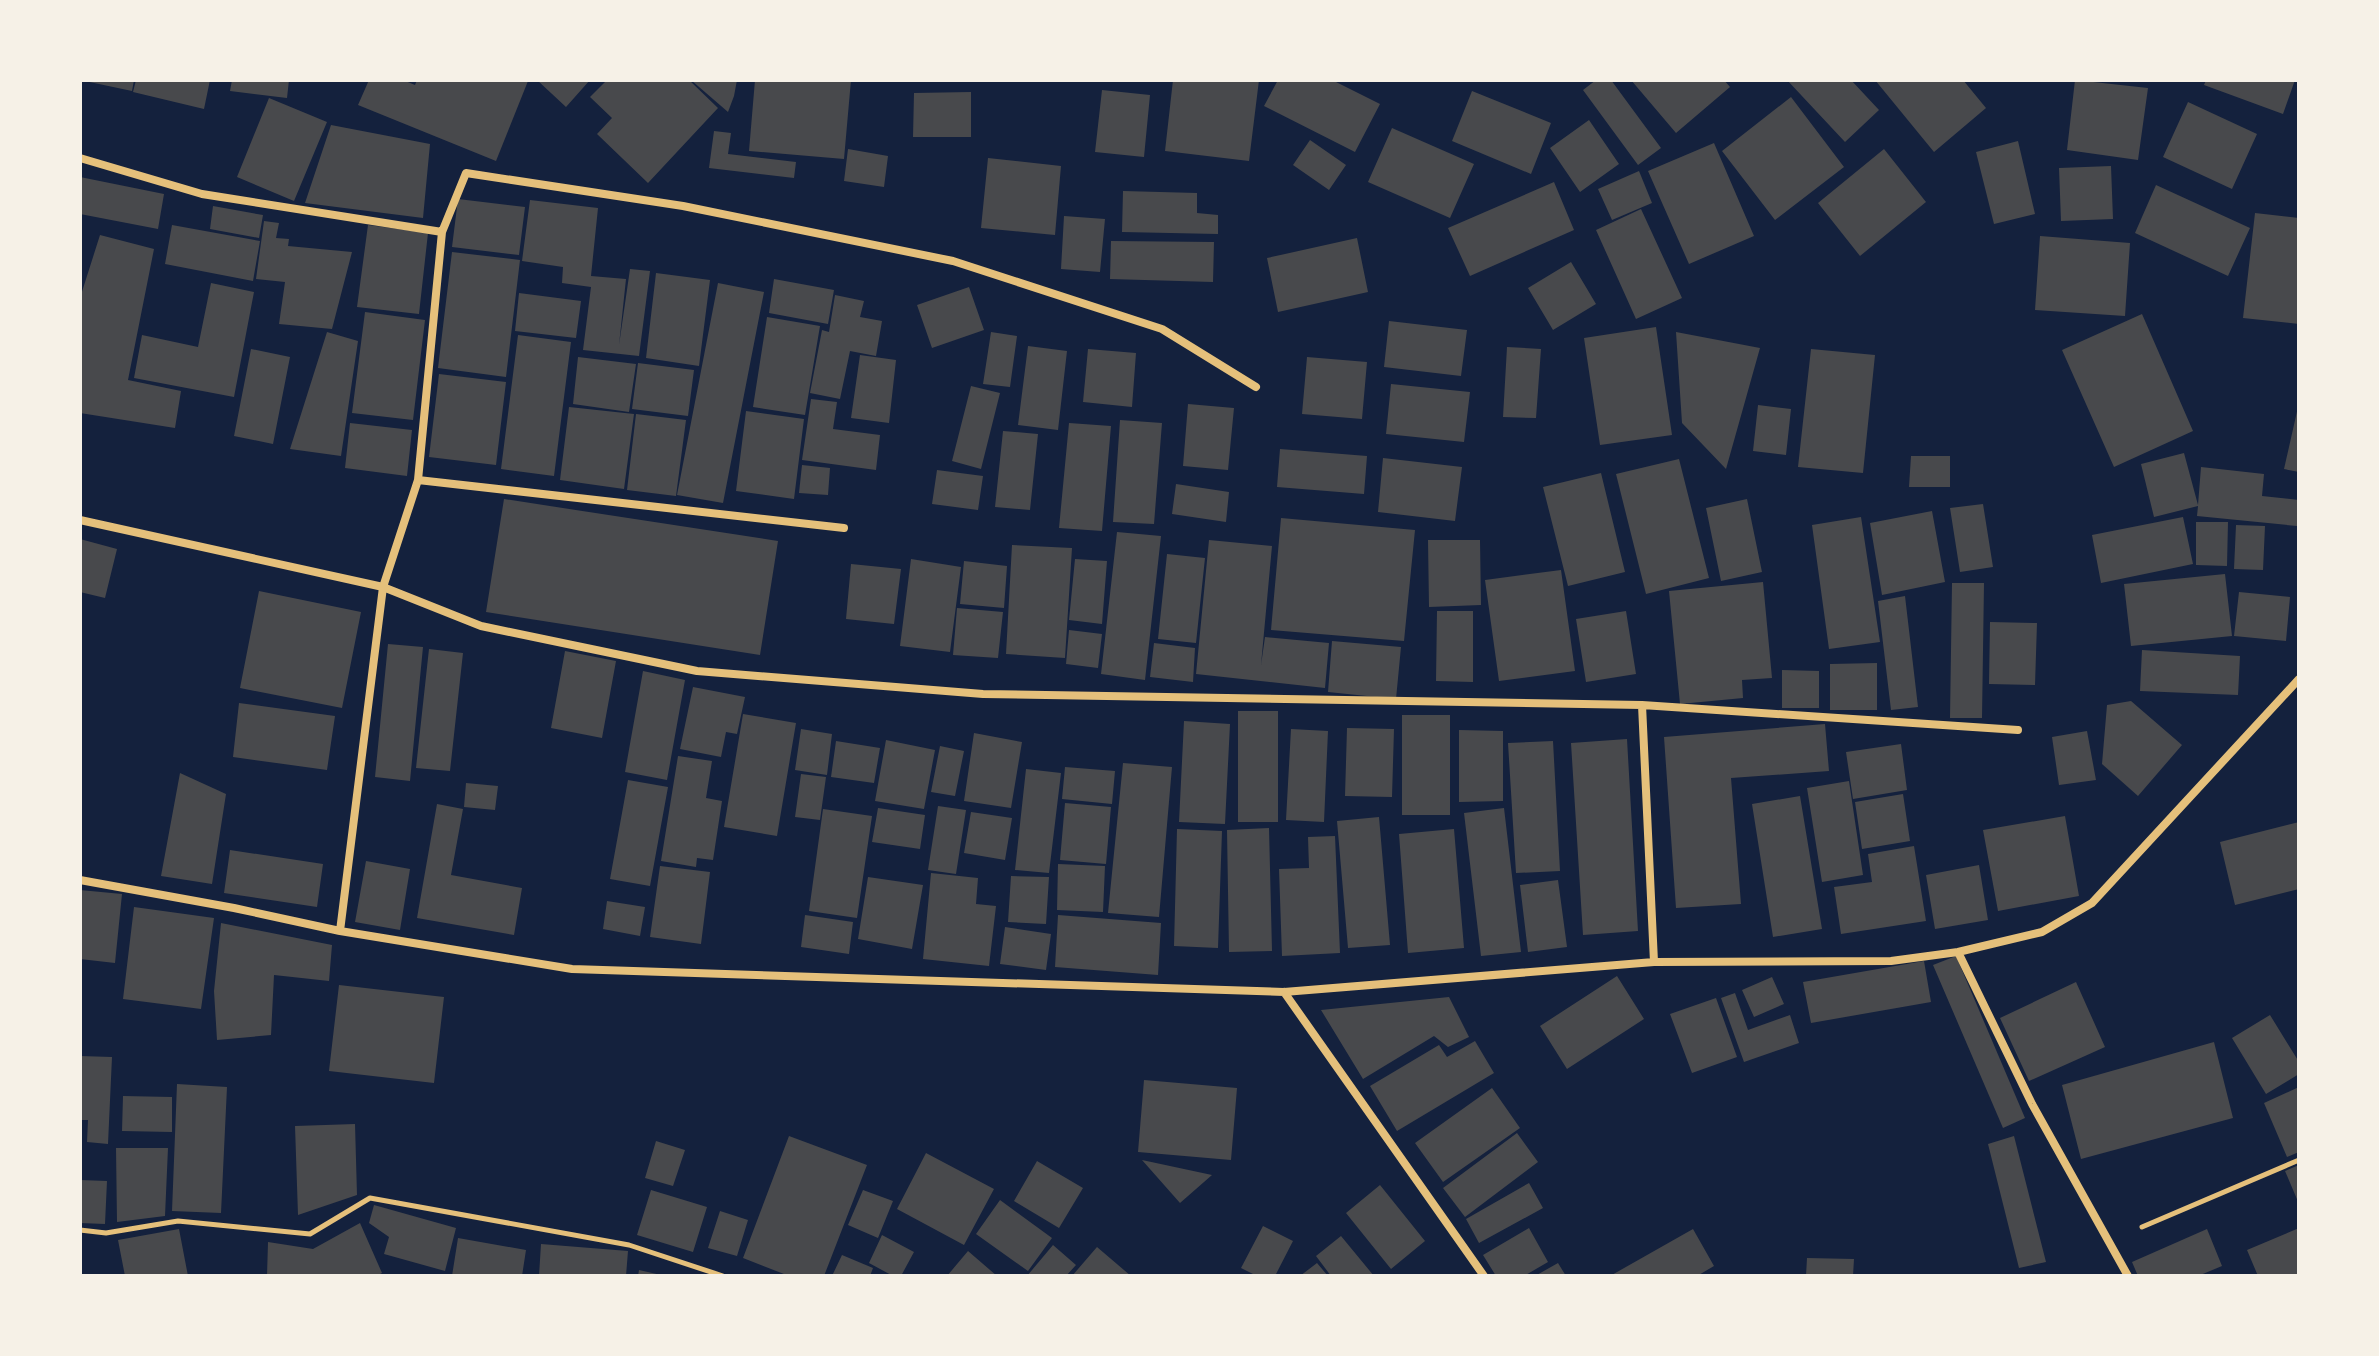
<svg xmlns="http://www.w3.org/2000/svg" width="2379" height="1356" font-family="'Playfair Display',serif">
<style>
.building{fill:#48494c}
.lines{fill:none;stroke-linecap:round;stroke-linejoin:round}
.path{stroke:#e5c07b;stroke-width:5}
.minor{stroke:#e5c07b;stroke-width:8}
</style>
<rect width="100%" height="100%" fill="#14213d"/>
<path class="building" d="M80,80H134L132,91Z
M136,80H210L204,109L133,92Z
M232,80H289L287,98L230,91Z
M369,80H403L415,85L417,80L528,81L496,161L358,105Z
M537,80H590L566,107Z
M607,80H689L718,108L648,183L597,134L612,118L590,97Z
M691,80H737L734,96L728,112Z
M755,80H851L844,159L749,151Z
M1173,80H1259L1249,161L1165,151Z
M1278,80H1332L1380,104L1355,152L1264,106Z
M1596,80H1611L1661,148L1638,165L1583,90Z
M1631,80H1724L1730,87L1676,133Z
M1787,80H1851L1879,110L1845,142Z
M1875,80H1963L1986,108L1934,152Z
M2075,80L2148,88L2138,160L2067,150Z
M2206,80H2295L2283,114L2204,85Z
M1102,90L1150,95L1144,157L1095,152Z
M1472,91L1551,123L1531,174L1452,141Z
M971,92V137H913L914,93Z
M1791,97L1844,167L1775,220L1722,151Z
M269,98L327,122L294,201L237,177Z
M2188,102L2257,134L2232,189L2163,157Z
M1589,120L1619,164L1580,192L1550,148Z
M331,125L430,144L423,218L305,203Z
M1392,128L1474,164L1450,218L1368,182Z
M714,131L731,133L728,154L796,162L794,178L709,168Z
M1310,140L1346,165L1329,190L1293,165Z
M2018,141L2035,214L1994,224L1976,152Z
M1714,143L1754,236L1689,264L1648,171Z
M848,149L888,156L884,187L844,181Z
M1884,149L1926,202L1860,256L1818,203Z
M988,158L1061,166L1055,235L981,228Z
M2111,166L2113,219L2061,221L2059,168Z
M1639,171L1652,203L1612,220L1598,189Z
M80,177L164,194L158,229L80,214Z
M1554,182L1574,230L1470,276L1448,228Z
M2156,185L2250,228L2228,276L2135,233Z
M1123,191L1197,193V213L1218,215V234L1122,232Z
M458,199L525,207L519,255L452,247Z
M530,200L598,208L591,276L626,279L619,345L630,269L650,271L639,356L583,350L591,287L562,283L563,267L522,261Z
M213,206L263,215L259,238L210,229Z
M1641,209L1682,298L1636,319L1596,230Z
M2255,213L2299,218V324L2243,318Z
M1064,216L1105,219L1100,272L1061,269Z
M264,221L279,223L276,238L289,239L288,246L352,252L332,329L279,324L285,282L256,279Z
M172,225L260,241L253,281L165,264Z
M368,225L428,233L419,314L357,307Z
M100,235L154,249L128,380L181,391L175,428L80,413V298Z
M2040,236L2130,243L2125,316L2035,310Z
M1357,238L1368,292L1278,312L1267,258Z
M1111,241L1214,242L1213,282L1110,279Z
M452,252L520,260L506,377L438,368Z
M1571,262L1596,304L1553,330L1528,288Z
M656,273L710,280L699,366L646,358Z
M774,279L834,290L828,324L769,313Z
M211,283L254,292L234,397L134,378L142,335L198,347Z
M718,283L764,292L723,503L677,495Z
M969,287L984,330L932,348L917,305Z
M519,293L581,301L576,338L515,331Z
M835,295L864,301L860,317L882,321L876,356L850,351L840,399L810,393L822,330L829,332Z
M365,312L425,320L413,420L352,413Z
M2142,314L2193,431L2114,467L2062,350Z
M767,317L820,326L805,415L753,407Z
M1389,321L1467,330L1461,376L1384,367Z
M1656,327L1672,435L1600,445L1584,338Z
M327,332L358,341L341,456L290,449Z
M991,332L1017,336L1010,387L983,384Z
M1676,332L1760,348L1726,469L1682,423Z
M518,335L571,342L554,476L501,469Z
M1028,346L1067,351L1058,430L1018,425Z
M1507,347L1541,349L1536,418L1503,417Z
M251,349L290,357L273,444L234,436Z
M1088,349L1136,353L1132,407L1083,402Z
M1811,349L1875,355L1863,473L1798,467Z
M860,355L896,360L889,423L851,418Z
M578,357L636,364L629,412L573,404Z
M1307,357L1367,362L1362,419L1302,414Z
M638,363L694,370L688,416L632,409Z
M439,374L506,382L496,465L429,457Z
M1391,384L1470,392L1464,442L1386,434Z
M971,386L1000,393L981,469L952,461Z
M811,399L837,402L833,429L880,435L876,470L802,460Z
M1188,404L1234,408L1228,470L1183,466Z
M1758,405L1791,409L1786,455L1753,451Z
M569,407L634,414L624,489L560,480Z
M2298,407L2299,408V472L2284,469Z
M746,411L804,419L794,499L736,491Z
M636,414L686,420L676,496L627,490Z
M1120,420L1162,423L1154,524L1113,522Z
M350,423L412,430L407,476L345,468Z
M1069,423L1111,426L1102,531L1059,528Z
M1003,431L1038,434L1030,510L995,507Z
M1280,449L1367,456L1364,494L1277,487Z
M2184,453L2198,505L2201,467L2264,474L2262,496L2299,500L2297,526L2197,516L2198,506L2154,517L2141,464Z
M1911,456H1950V487H1909Z
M1383,458L1462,467L1455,521L1378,512Z
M1679,459L1709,578L1646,594L1616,474Z
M802,465L830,468L828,495L799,493Z
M937,470L983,476L978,510L932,504Z
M1601,473L1625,572L1568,586L1543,487Z
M1176,484L1229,492L1226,522L1172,514Z
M504,499L778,541L760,655L486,612Z
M1747,499L1762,572L1721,581L1706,508Z
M1983,504L1993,567L1960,572L1950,508Z
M1932,511L1945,582L1882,595L1870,523Z
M1861,517L1880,642L1829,649L1812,525Z
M2183,517L2193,564L2101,583L2092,535Z
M1281,518L1415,530L1404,641L1271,630Z
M2196,522H2228L2227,566L2196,565Z
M2236,525L2265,526L2263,570L2234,569Z
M1117,532L1161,536L1145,680L1101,674Z
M80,539L117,549L105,598L80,592Z
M1209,540L1272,546L1261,665L1265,637L1329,643L1325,688L1196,674Z
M1428,540H1480L1481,605L1429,607Z
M1012,545L1072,548L1065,658L1006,654Z
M1167,554L1205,558L1196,643L1158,639Z
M911,559L961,567L950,652L900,646Z
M1075,559L1107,561L1102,624L1069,620Z
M964,561L1007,566L1004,608L960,604Z
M851,564L901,569L894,624L846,619Z
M1561,570L1575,671L1499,681L1485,580Z
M2225,574L2232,636L2131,646L2124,584Z
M1763,582L1772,678L1742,680L1743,698L1680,704L1669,591Z
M1952,583H1984L1982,718H1950Z
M259,591L361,612L342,708L240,688Z
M2239,592L2290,597L2286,641L2234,636Z
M1905,596L1918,707L1891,710L1878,601Z
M957,608L1003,612L998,658L953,655Z
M1437,611H1473V682L1436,681Z
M1626,611L1636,674L1586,682L1576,619Z
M1990,622L2037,623L2035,685L1989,684Z
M1069,630L1102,634L1098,668L1066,664Z
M1332,641L1401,647L1396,699L1328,692Z
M1154,643L1195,648L1193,682L1150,677Z
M388,644L423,647L410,781L375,777Z
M429,649L463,653L450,771L416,768Z
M2142,650L2240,656L2238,695L2140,691Z
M565,651L616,661L602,738L551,728Z
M1877,663V710H1830V664Z
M1782,670L1819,671V708H1782Z
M643,671L685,680L667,780L625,772Z
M693,687L745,697L737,734L726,732L721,757L680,749Z
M2131,701L2182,745L2138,796L2102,764L2107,705Z
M239,703L335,716L327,770L233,757Z
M1238,711H1278V822H1238Z
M743,714L796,723L777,836L724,827Z
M1402,715H1450V815H1402Z
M1184,721L1230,724L1225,824L1179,822Z
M1825,724L1829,771L1731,778L1741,904L1676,908L1664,737Z
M1347,728L1394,729L1392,797L1345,796Z
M801,729L832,734L827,775L795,770Z
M1291,729L1328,731L1324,822L1286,820Z
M1459,730L1503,731V801L1459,802Z
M2087,731L2096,780L2059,785L2052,737Z
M974,733L1022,742L1011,808L964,801Z
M1627,739L1638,931L1583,935L1571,743Z
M886,740L935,750L924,809L875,801Z
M836,741L880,748L874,783L831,777Z
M1553,741L1560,871L1516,873L1508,743Z
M1901,744L1907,790L1853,799L1846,752Z
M940,746L964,751L955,796L931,792Z
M678,756L712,761L706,798L722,801L713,860L697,858L696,867L661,861Z
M1123,763L1172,767L1159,917L1108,913Z
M1065,767L1115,771L1112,804L1062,799Z
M1026,769L1061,773L1049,873L1015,870Z
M180,773L226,794L212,884L161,876Z
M801,774L826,777L820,820L795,817Z
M628,780L668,787L650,886L610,879Z
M1849,781L1863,875L1822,882L1807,788Z
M466,783L498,786L495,810L464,807Z
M1903,794L1910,841L1862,849L1855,802Z
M1800,796L1822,929L1773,937L1752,804Z
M1065,803L1111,807L1106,864L1060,860Z
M437,804L463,809L451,875L522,888L514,935L417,918Z
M938,806L966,810L956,874L928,870Z
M878,808L925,815L920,849L872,842Z
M1504,808L1521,952L1481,956L1464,813Z
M823,809L872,816L857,918L809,911Z
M971,812L1012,818L1005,860L964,853Z
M2065,816L2079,896L1998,911L1983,830Z
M1379,817L1390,945L1348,948L1337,821Z
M2299,822V889L2235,905L2220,842Z
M1269,828L1272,951L1229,952L1227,830Z
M1177,829L1222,831L1218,948L1174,946Z
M1454,829L1464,948L1408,953L1399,834Z
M1335,836L1340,953L1282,956L1279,869L1309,868L1308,837Z
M1914,846L1926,921L1841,934L1834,887L1872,882L1868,854Z
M230,850L323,864L317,907L224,893Z
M366,861L410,869L400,930L355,922Z
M1058,864L1105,866L1103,912L1057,910Z
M1979,865L1988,920L1935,929L1926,875Z
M660,866L710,872L701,944L650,937Z
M931,873L978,878L976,904L996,906L989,966L923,959Z
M1011,876L1049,877L1046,924L1008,922Z
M868,877L923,885L912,949L858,939Z
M1558,880L1567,947L1528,952L1520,885Z
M80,890L122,894L115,963L80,959Z
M607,901L645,907L640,936L603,929Z
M134,907L214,918L201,1009L123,999Z
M805,915L853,922L849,954L801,947Z
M1058,915L1161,923L1158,975L1055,967Z
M221,923L332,945L329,981L274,975L271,1035L217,1040L214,991Z
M1005,927L1051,934L1046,970L1000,964Z
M1956,956L2025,1118L2003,1128L1933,965Z
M1924,961L1931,1002L1811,1023L1803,982Z
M1617,976L1644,1019L1567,1069L1540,1026Z
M1772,977L1784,1004L1754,1017L1742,990Z
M2076,982L2105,1047L2029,1081L2000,1018Z
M339,985L444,997L434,1083L329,1071Z
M1735,993L1748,1030L1790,1015L1799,1043L1744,1062L1721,998Z
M1449,997L1469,1037L1448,1047L1434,1036L1363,1079L1321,1010Z
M1716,998L1737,1057L1692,1073L1670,1014Z
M2270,1015L2299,1062V1074L2266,1094L2232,1038Z
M1475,1041L1494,1073L1397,1131L1370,1086L1439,1045L1447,1057Z
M2214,1042L2233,1118L2081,1159L2062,1085Z
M80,1056L112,1057L108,1144L87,1142L88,1120H80Z
M1144,1080L1237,1088L1231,1160L1138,1152Z
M177,1084L227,1087L221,1213L172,1211Z
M2299,1087V1152L2287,1157L2264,1103Z
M1492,1088L1520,1128L1443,1182L1415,1143Z
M123,1096L172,1097V1132L122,1131Z
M355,1124L357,1195L298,1215L295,1126Z
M1517,1133L1538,1162L1465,1217L1443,1188Z
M789,1136L867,1165L824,1276H789L743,1258Z
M2014,1136L2046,1262L2019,1268L1988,1144Z
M656,1141L685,1150L673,1186L645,1178Z
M116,1148H168L165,1216L117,1222Z
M926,1153L994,1189L964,1245L897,1209Z
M1142,1160L1212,1175L1180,1203Z
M1037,1161L1083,1188L1059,1228L1014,1201Z
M2299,1165V1204L2285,1171Z
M80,1180L107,1181L105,1224L80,1223Z
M1529,1183L1543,1208L1479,1243L1466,1219Z
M1380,1185L1425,1241L1391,1269L1346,1213Z
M651,1190L707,1207L693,1252L637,1235Z
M863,1190L893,1201L878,1238L848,1225Z
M1000,1200L1052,1238L1028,1271L976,1234Z
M374,1205L456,1228L445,1271L384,1254L389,1237L369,1223Z
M720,1211L748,1220L737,1256L708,1248Z
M360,1223L382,1273L376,1276H267L268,1242L313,1249Z
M1263,1226L1293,1241L1275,1276H1257L1241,1268Z
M1529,1228L1548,1262L1524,1276H1496L1483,1255Z
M2299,1228V1276H2258L2247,1250Z
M179,1229L188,1276H125L118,1240Z
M1693,1229L1714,1266L1697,1276H1610Z
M2207,1229L2222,1266L2198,1276H2138L2132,1262Z
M882,1235L914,1252L901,1276H893L869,1263Z
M1341,1236L1374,1276H1331L1316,1256Z
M458,1238L526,1250L522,1276H452Z
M541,1244L628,1251L626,1276H539Z
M1053,1245L1076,1265L1066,1276H1027Z
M1097,1247L1131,1276H1072Z
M968,1251L997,1276H947Z
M842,1255L873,1268L870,1276H832Z
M1807,1258L1854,1259L1853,1276H1806Z
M1317,1263L1328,1276H1300Z
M1558,1263L1566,1276H1535Z
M639,1270L661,1275V1276H638Z"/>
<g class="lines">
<path class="path" d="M2142,1227L2299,1160
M80,1230L106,1233L178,1221L310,1234L370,1198L629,1245L723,1276"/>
<path class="minor" d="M80,158L202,194L442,232L466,173L683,206L953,261L1162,329L1256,387
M418,480L844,528
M80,520L383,587L481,626L697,671L983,694L1642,705L2018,730
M1642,705L1654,962
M80,880L234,908L340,931L572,969L1284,992L1654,962L1891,961L1958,952L2042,932L2092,903L2299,679
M340,931L383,587L418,480L442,232
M1958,952L2032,1104L2128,1276
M1284,992L1484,1276"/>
</g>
<rect width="2379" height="1356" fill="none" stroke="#f6f1e7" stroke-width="164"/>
</svg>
